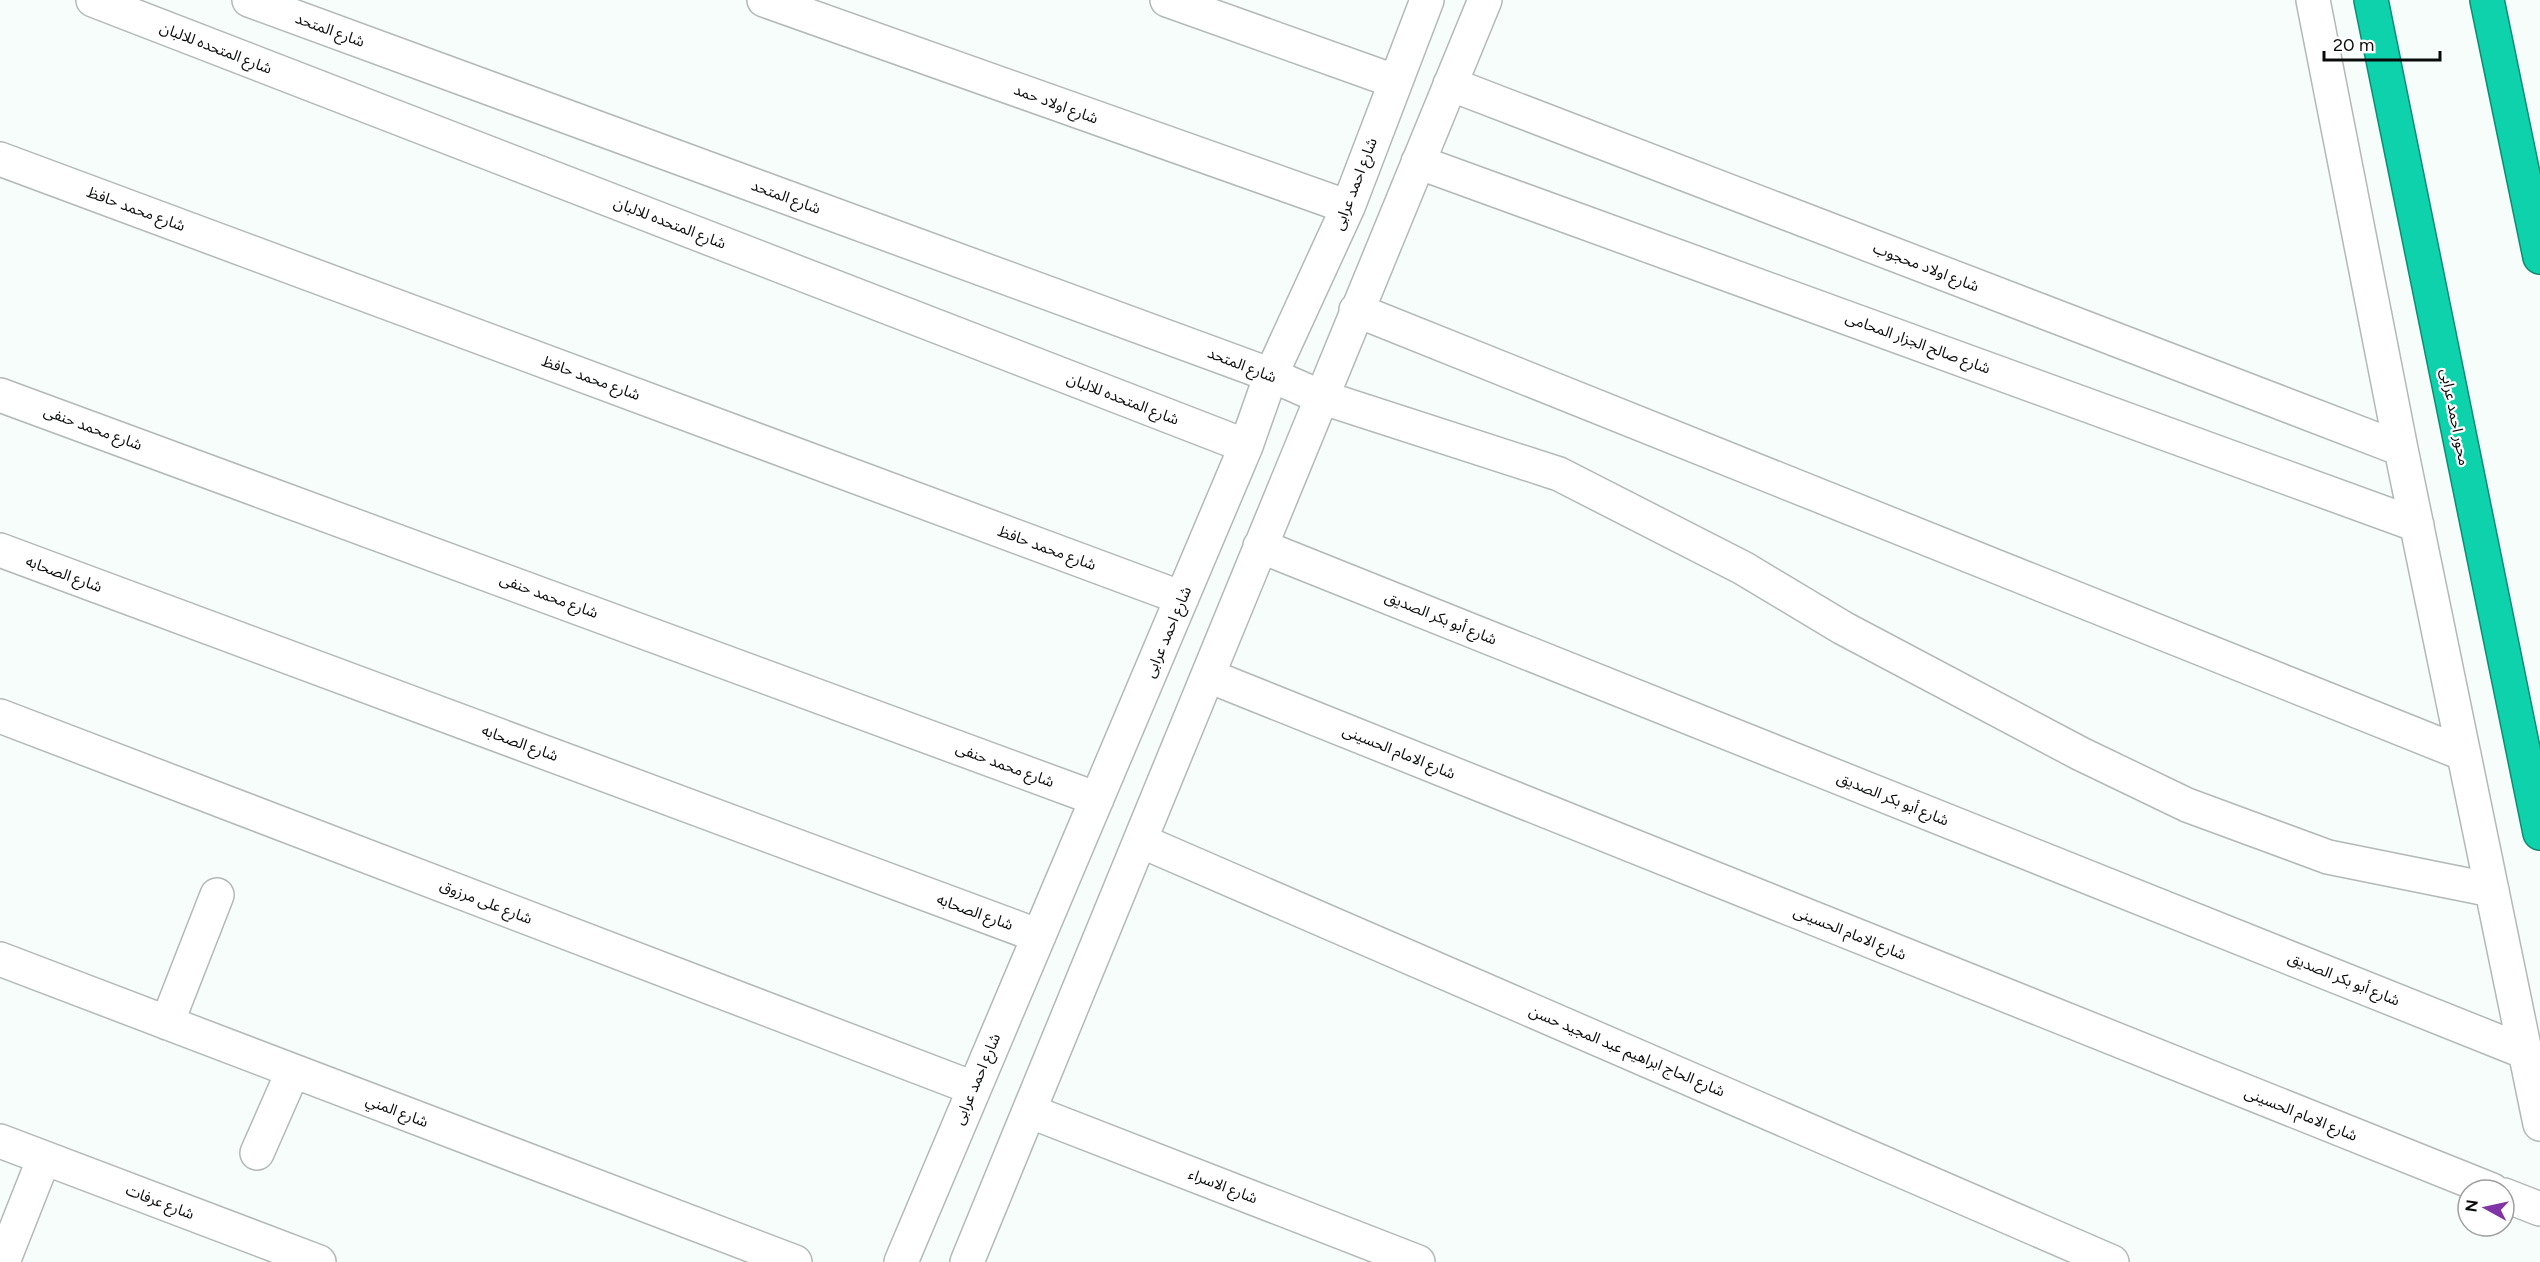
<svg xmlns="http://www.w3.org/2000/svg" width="2540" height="1262" font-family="Figtree,'Noto Sans Arabic',sans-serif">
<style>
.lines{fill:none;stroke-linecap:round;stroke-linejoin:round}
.minor-casing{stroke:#b3b9b7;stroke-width:36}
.highway-casing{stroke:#0d8d74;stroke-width:36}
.minor{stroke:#fff;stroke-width:33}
.highway{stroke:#0ed2ac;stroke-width:33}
.labels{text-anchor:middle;stroke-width:4.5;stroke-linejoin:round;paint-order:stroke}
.street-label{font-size:15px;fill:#0a0c0b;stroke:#fff}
</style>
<rect width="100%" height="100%" fill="#f6fdfa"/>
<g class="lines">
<g class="minor-casing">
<path id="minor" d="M93,0L1246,446
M249,0L1271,375L1321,397L1559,474L1743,568L1843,628L2081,754L2187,805L2328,857L2492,890
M764,0L1348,207
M1167,0L1394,81
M2313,0L2401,449L2540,1124
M1450,84L2401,449
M0,159L1182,598
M1418,162L2417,525
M1356,310L2464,754
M0,395L1097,799
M1260,546L2525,1052
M0,550L1039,936
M1209,676L2492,1190
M0,716L973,1088
M1141,841L2112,1262
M0,959L795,1262
M167,1023L217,895
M1029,1111L1418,1262
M0,1141L319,1262
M257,1153L293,1071
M2504,1195L2540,1209
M3,1262L44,1158
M901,1262L1246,446L1271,375L1348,207L1427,0
M967,1262L1485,0"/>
</g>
<g class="highway-casing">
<path id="highway" d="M2371,0L2540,833
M2487,0L2540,257"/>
</g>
<use href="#minor" class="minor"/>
<use href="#highway" class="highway"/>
</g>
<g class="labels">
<g class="street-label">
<text transform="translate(330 30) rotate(20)" y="5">شارع المتحد</text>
<text transform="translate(216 48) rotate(21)" y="5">شارع المتحده للالبان</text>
<text transform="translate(1056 104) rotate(20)" y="5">شارع اولاد حمد</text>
<text transform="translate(1355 184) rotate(-69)" y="5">شارع احمد عرابى</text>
<text transform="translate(786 197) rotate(20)" y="5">شارع المتحد</text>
<text transform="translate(136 209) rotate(20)" y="5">شارع محمد حافظ</text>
<text transform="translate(670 223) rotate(21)" y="5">شارع المتحده للالبان</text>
<text transform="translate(1926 267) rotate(21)" y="5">شارع اولاد محجوب</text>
<text transform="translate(1918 343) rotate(20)" y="5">شارع صالح الجزار المحامى</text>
<text transform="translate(1242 365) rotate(21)" y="5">شارع المتحد</text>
<text transform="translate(591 378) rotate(20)" y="5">شارع محمد حافظ</text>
<text transform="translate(1123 399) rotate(21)" y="5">شارع المتحده للالبان</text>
<text transform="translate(2455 417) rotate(79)" y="5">محور احمد عرابى</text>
<text transform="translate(93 428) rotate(20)" y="5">شارع محمد حنفى</text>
<text transform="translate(1047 548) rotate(20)" y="5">شارع محمد حافظ</text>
<text transform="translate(64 574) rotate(20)" y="5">شارع الصحابه</text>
<text transform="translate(549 596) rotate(20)" y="5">شارع محمد حنفى</text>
<text transform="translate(1441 618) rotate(22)" y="5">شارع أبو بكر الصديق</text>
<text transform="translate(1168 632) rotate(-67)" y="5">شارع احمد عرابى</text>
<text transform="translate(520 743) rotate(20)" y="5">شارع الصحابه</text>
<text transform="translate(1399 752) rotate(22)" y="5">شارع الامام الحسينى</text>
<text transform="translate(1005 765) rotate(20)" y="5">شارع محمد حنفى</text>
<text transform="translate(1893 799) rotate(22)" y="5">شارع أبو بكر الصديق</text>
<text transform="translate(486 902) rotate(21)" y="5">شارع على مرزوق</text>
<text transform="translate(975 912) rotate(20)" y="5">شارع الصحابه</text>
<text transform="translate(1850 933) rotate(22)" y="5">شارع الامام الحسينى</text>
<text transform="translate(2344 979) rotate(22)" y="5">شارع أبو بكر الصديق</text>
<text transform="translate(1627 1051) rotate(23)" y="5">شارع الحاج ابراهيم عبد المجيد حسن</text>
<text transform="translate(977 1079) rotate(-67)" y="5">شارع احمد عرابى</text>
<text transform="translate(397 1111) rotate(21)" y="5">شارع المني</text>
<text transform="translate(2301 1114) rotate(22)" y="5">شارع الامام الحسينى</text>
<text transform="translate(1223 1186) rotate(21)" y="5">شارع الاسراء</text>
<text transform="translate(160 1202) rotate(21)" y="5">شارع عرفات</text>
</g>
</g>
<g transform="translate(2486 1208) rotate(278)"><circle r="28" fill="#ffffff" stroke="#9d9e9d" stroke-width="1.5"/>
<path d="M0-4.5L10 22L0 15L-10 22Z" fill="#8134a5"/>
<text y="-9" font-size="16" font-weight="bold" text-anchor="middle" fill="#0a0c0b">N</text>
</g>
<path d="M2324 51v9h116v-9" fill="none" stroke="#0a0c0b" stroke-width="3"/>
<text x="2333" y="51" font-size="18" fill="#0a0c0b" stroke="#ffffff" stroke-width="4.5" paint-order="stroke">20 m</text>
</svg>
